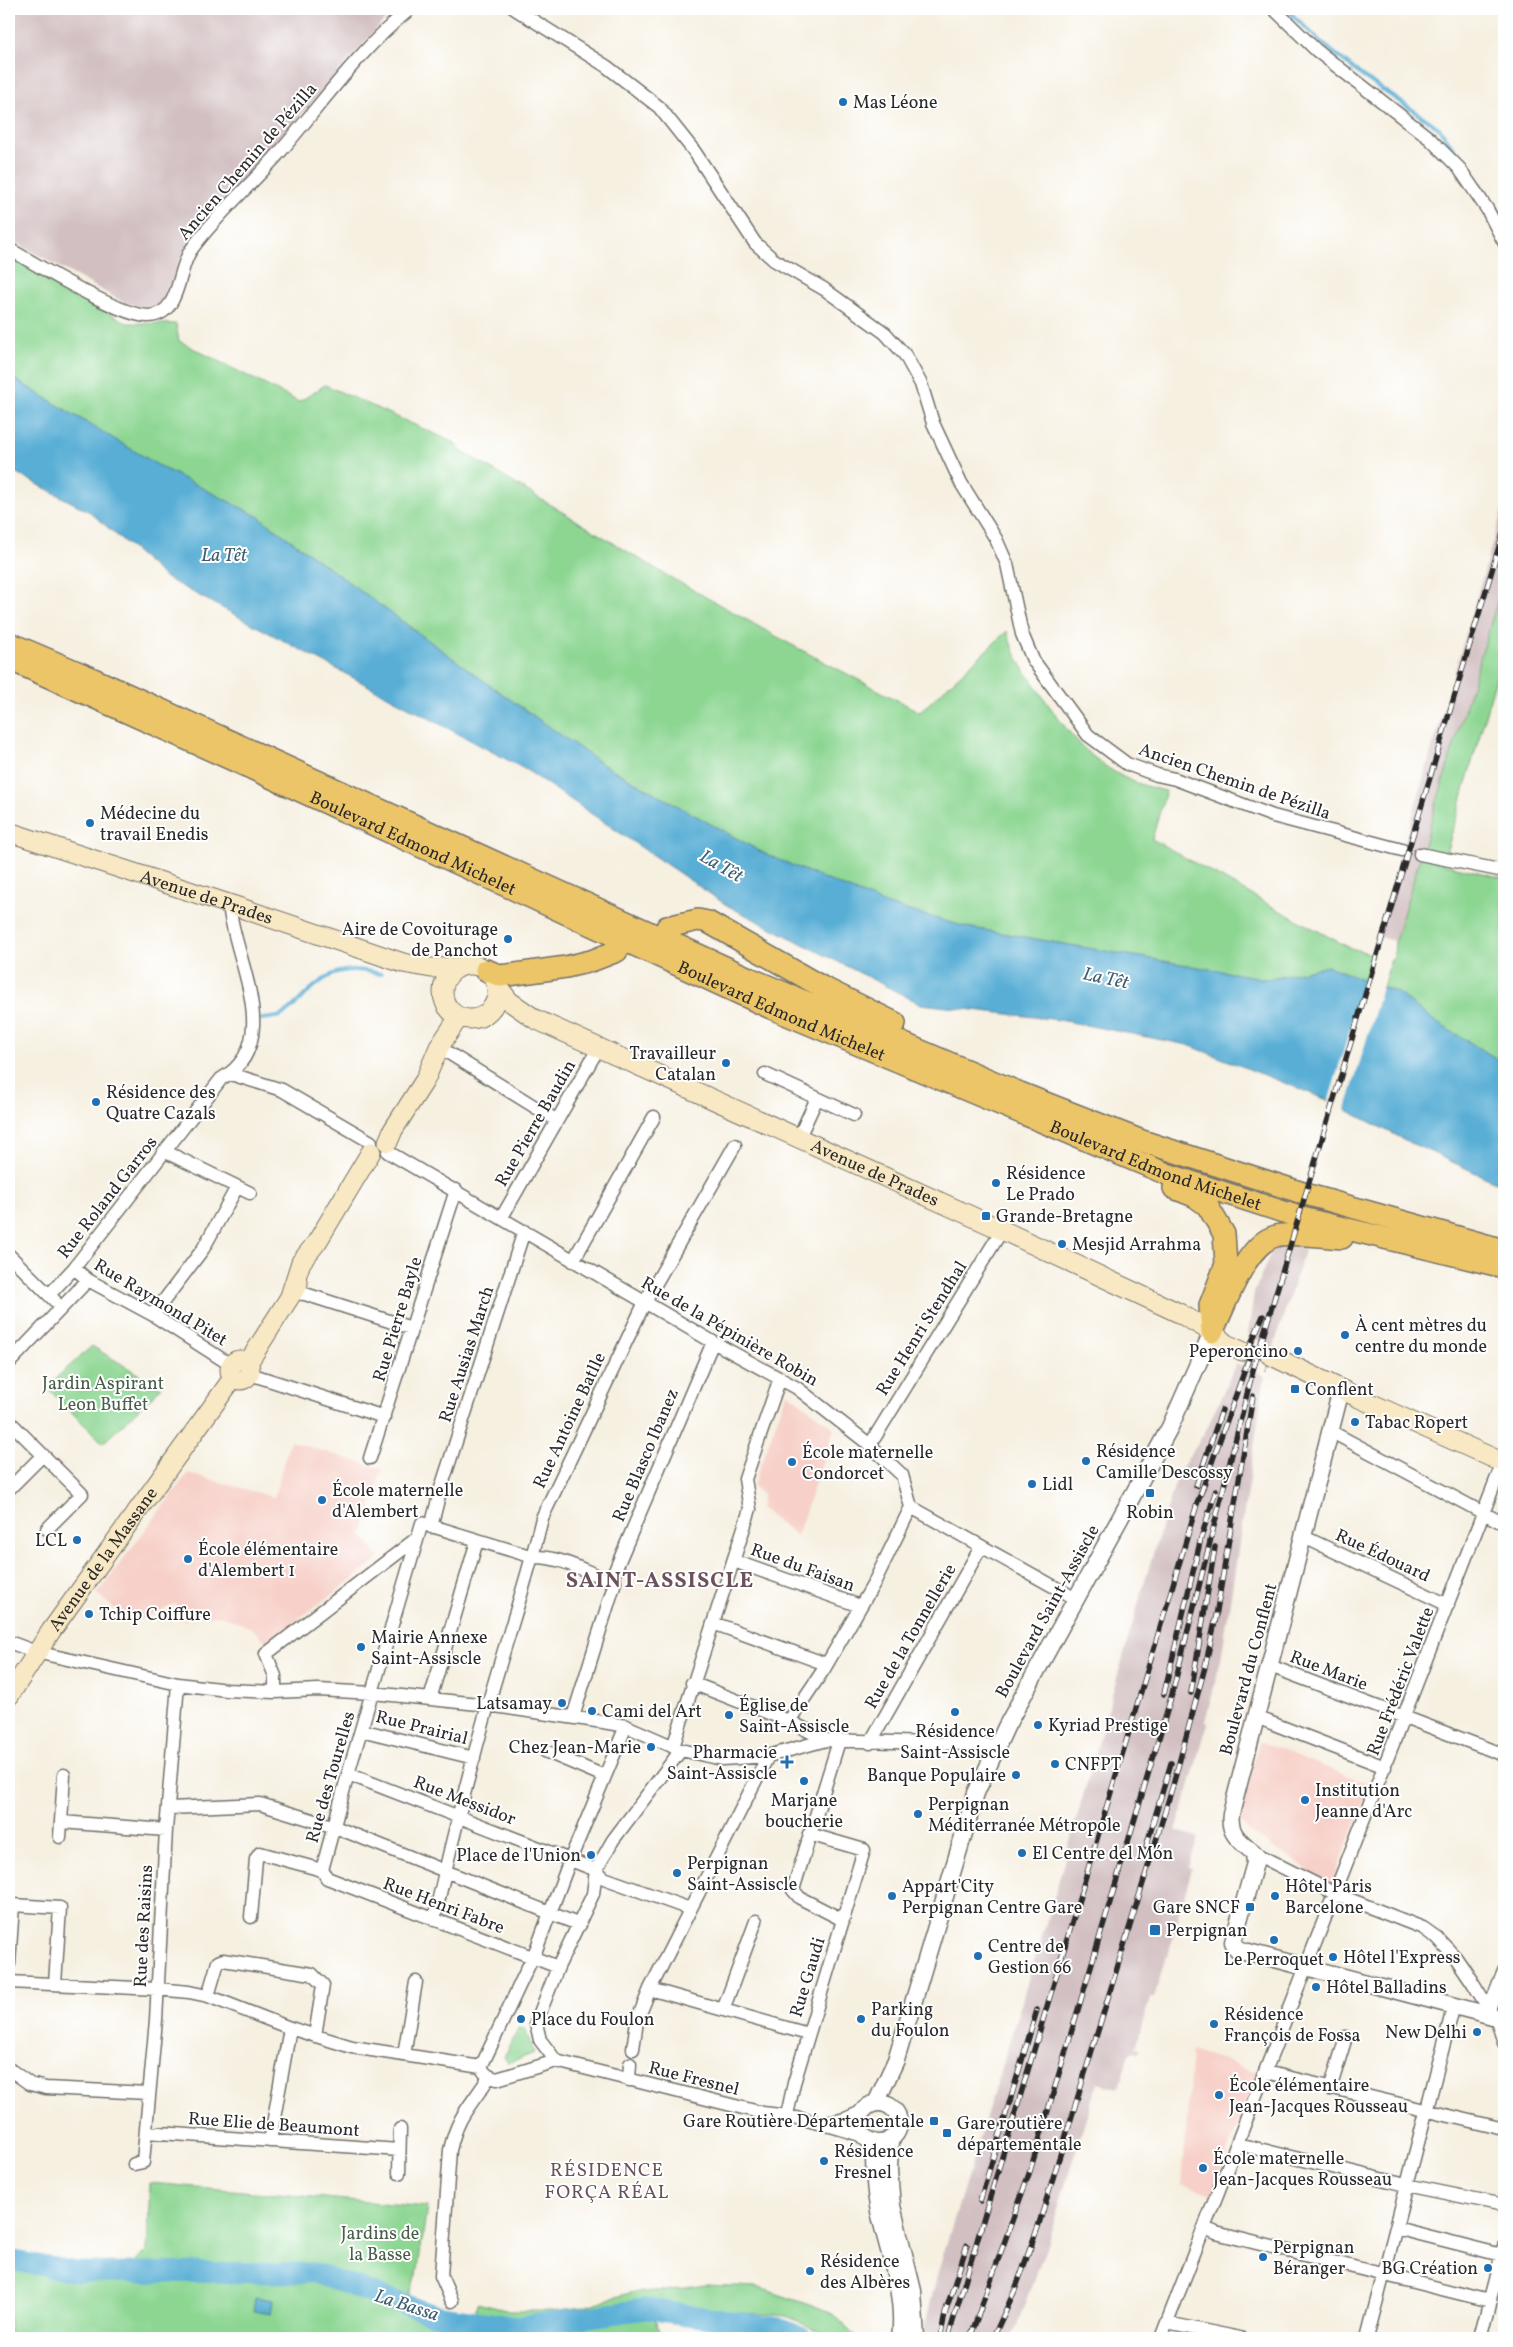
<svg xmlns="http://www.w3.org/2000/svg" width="1513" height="2347" font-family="Vollkorn,serif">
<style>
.built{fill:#f7d1c9}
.industrial{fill:#d2bfc1}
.green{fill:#8cd692;stroke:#5c805e}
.water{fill:#59aed5;stroke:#426c80}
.pier{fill:#f6f0e1}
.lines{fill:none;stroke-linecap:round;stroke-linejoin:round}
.stream{stroke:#59aed5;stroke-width:4}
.river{stroke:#59aed5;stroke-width:21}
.secondary-tunnel{stroke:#cdc9bd;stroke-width:19;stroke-dasharray:19 9;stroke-linecap:butt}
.minor-casing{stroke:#72706b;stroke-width:15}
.tertiary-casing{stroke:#72706b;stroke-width:19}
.secondary-casing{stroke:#72706b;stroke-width:21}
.trunk-casing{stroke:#72706b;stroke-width:24}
.minor{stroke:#fff;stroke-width:12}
.tertiary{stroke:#fff;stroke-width:16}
.secondary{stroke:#f8e8c3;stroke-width:19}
.trunk{stroke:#edc569;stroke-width:21}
.rail-casing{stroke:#2b2b2b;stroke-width:5.5}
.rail{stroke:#fff;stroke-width:4;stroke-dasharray:11;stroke-linecap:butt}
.poi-dot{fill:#1f6fb2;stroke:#fff;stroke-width:2}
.labels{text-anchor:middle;stroke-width:4;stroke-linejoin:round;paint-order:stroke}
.poi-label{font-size:18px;fill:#2b2b2b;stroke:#fff;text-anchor:start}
.street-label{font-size:18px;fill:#2b2b2b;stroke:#fff}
.park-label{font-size:18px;fill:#485e4a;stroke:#fff}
.water-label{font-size:19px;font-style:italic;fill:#3d5f6f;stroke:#fff}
.neighbourhood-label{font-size:19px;letter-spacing:1px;fill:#6b525b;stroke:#fff}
.district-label{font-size:22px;font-weight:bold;letter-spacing:1px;fill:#6b525b;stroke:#fff}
</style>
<rect width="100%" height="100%" fill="#fff"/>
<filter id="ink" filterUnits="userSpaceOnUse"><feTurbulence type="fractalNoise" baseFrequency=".02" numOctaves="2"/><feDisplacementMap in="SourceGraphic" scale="10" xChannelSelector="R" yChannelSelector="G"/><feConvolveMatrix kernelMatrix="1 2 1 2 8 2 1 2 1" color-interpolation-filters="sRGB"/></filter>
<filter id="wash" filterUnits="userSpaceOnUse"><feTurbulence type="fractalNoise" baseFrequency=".0096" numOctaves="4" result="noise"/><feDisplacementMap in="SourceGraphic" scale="20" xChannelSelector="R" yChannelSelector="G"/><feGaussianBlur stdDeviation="1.12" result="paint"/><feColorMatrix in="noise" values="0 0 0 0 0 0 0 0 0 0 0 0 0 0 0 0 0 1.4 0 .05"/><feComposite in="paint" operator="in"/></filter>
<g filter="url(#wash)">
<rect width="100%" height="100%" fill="#f6f0e1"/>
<path class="built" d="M787,1392L834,1428L797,1536L760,1508L763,1495L753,1486Z
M290,1441L382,1469L362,1535L380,1558L267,1643L252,1628L222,1616H198L183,1620L176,1604L132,1623L97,1594L188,1473L274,1497Z
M1259,1741L1371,1785L1331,1885L1247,1830L1246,1826L1238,1823Z
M1192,2050L1258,2072L1211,2194L1182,2185Z"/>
<path class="industrial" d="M9,9H394L194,237L178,263L168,297L154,307H140L123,302L9,239Z
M1504,504V579L1395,941L1377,936Z
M1286,1243L1305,1248L1273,1349L1248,1334L1254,1293L1274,1245Z
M1236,1363L1265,1376L1221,1660L1205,1721L1208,1723L1176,1831L1198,1837L1189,1867L1192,1868L1170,1949L1168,1956H1166L1154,1998H1150L1136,2047L1140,2048L1139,2052L1134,2051L1129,2054L1119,2088L1097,2083L1046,2247L1012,2338H922L938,2271L1054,1897L1147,1573L1178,1474L1206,1430Z"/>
<path class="green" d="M9,256L127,323L176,324L179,341L299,402L325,385L453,442L461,451L668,576L790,644L920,712L1007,631C1013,655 1027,674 1041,694C1074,742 1105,780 1166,791L1152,839L1273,907L1350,948L1372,954L1364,980L1328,966L1267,979L966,927L885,904L765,854L602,764L491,686L259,517L161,467L9,376Z
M1504,579V650L1443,864L1504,878V1063L1437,1023L1396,992L1383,987L1391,959L1394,956L1395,941Z
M92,1346L161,1388L103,1443L46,1387Z
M519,2028L525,2029L534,2053L508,2063L504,2057Z
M150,2183L427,2207L417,2275L409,2293L414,2316L472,2326L477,2303L510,2311H549L583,2307L629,2293L679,2289L705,2285L757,2287L831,2312L858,2338H834L786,2316L649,2306L662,2338H9V2263L75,2274H123L147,2251Z"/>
<path class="water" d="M9,376L161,467L259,517L491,686L602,764L765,854L885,904L966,927L1267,979L1328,966L1396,992L1437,1023L1504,1063V1186L1409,1142L1325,1099L1188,1045L1060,1020L921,1004L728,906L528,771L166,578L90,512L9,469Z
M255,2297L273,2300L271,2314L253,2311Z"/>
<path class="pier" d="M1365,978L1383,984L1345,1112L1328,1103Z"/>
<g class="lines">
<path class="stream" d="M1286,9L1322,43L1361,75L1439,128L1504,219
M261,1019C267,1018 275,1018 280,1016C290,1011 297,1003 304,996C330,970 346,965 381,974"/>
<path class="river" d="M9,2260L77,2272L315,2273L434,2315L516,2327L646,2309L778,2328L803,2338"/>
</g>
</g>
<g filter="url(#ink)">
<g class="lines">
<path class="secondary-tunnel" d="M1242,1351L1269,1364"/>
<g class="minor-casing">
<path id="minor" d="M515,9L606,66L659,107L694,151L755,243L774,260L824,289L885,333L905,355L921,384L933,423L961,483L996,539L1007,564L1022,634L1033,660L1088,735L1127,764L1157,775L1175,779L1273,816L1402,850
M1274,9L1316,50L1429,138L1459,168L1487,209L1504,242
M9,249C38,265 119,316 148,316C181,316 177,269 191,250C217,214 251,185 280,152C322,103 360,49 410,9
M1420,854L1504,871
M439,1047L556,1120
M231,1074L282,1090L371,1142
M765,1074L854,1115
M799,1137L817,1098
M164,1151L250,1193
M388,1152L713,1342L797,1388L870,1445L902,1475L911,1507L1076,1599
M502,1217L599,1047
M9,1255L55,1301
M573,1261L654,1117
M74,1268L88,1280L153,1315L231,1365
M291,1293L305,1294L411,1328
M49,1295L74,1268L221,1079C286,1043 233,957 229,904
M153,1315L203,1249L237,1187
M9,1363L88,1280
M250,1374L384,1417
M9,1421L82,1494L47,1529
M1330,1431L1504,1524
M870,1445L1002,1230
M370,1458L456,1190
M9,1489L43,1455
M431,1527L441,1488L524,1231
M1304,1537L1448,1605
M734,1561L860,1606
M713,1623L826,1664
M9,1642L36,1652L178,1684L227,1690L275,1692L318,1690L373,1693L488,1705L603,1722L626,1726L681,1750L722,1759L768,1756L826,1740L997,1745
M1270,1666L1504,1755
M692,1683L789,1721L826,1740
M275,1692V1676L266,1654L416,1539
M430,1699L477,1541
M573,1717L615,1582L614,1573L713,1342
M1256,1717L1385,1767
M789,1721L824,1669L873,1585L911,1507
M626,1726L570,1860L536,1950L481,2067C485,2075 489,2077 497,2079L556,2061L763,2113C798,2116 830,2125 863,2136
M361,1730L474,1758
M839,1741L793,1890L800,1898L843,1920
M870,1743L981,1547
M673,1747L750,1509L745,1479L780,1378
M545,1751L604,1776
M348,1774L596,1870L604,1878L690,1909
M170,1808L260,1804L335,1827L580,1925
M61,1822L166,1830
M60,1837L64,1775
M1254,1853L1336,1894L1423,1928L1437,1938L1456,1958L1473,1983L1489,2009L1490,2015
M322,1870L348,1774L422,1523L533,1557C563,1556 588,1574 615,1582
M322,1870L327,1878L558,1967
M596,1870L613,1840L681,1750
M251,1917L256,1859L260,1853L322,1870
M434,1920C450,1848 468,1776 488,1705C505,1643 527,1582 542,1518L645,1302L735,1145
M9,1964L13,1905L60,1908L55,1984
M9,1982L157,1989L189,1992L208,1996L290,2028L352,2047L481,2067
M650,1989L808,2034
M208,1996L218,1962L223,1960L312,1974L323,1985L315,2036
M1489,2009L1504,1971
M723,2010L756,1921
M1496,2017L1504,2043
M633,2049L637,2021L650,1989L768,1756
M404,2055L416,1982
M556,2061L540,2040L536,2023L558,1967L593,1894L596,1870
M9,2069L30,2084L46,2088L148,2093
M1266,2072L1504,2129
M629,2080L630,2064
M1330,2089L1346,2037
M787,2115L794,2083L864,1850L809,1834
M826,2123L845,2119L861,2112
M146,2132L399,2150
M270,2141L290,2028
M1238,2144L1406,2185L1504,2205
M134,2164L143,2162L156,2020L166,1830L178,1684
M399,2173L400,2129
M1205,2228L1216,2233L1490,2301
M1396,2228L1502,2255
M452,2301L441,2276L450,2150C458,2114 471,2106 489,2077
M1167,2323L1240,2338
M1161,2338L1503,1462
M1367,2338L1454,2005
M1480,2338L1504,2246"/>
</g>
<g class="tertiary-casing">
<path id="tertiary" d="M1341,1390L1231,1814C1228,1834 1240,1841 1254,1853L1255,1863L1233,1942L1237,1949L1504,2019
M859 2123a20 20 0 1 1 40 0a20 20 0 1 1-40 0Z
M876,2103L896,2060L976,1793L1006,1727L1170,1427L1212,1332
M890,2139L889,2171L892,2206L913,2291L916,2338
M874,2142C874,2165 874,2188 879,2211C888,2253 906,2295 900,2338"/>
</g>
<g class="secondary-casing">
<g id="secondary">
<path id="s1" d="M9,832L238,907L403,963L431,968L459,967"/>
<circle cx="470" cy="992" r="27"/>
<path id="s2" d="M496,984L509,1001L535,1019L1002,1230L1179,1313L1212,1332L1226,1344L1242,1351"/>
<path d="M388,1142L393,1130L425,1080L439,1047L459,1017"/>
<path d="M291,1293L301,1262L317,1242L371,1152"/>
<path d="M1270,1355L1359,1398L1504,1463"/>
<circle cx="240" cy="1370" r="10"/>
<path d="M248,1363L298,1284"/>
<path id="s3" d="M9,1696L51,1631L233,1378"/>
</g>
</g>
<g class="trunk-casing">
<g id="trunk">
<path d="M9,643L89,677L749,978L1020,1093L1142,1141L1309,1195L1504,1250"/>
<path id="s4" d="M9,659L253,769L771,1008L1167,1174L1302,1218L1504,1267"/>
<path d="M667,927L698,920L708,922L822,987L895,1023"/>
<path d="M486,970L501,976L566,967L591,961L617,951"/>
<path d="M1174,1188L1194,1196L1207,1205L1224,1234L1226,1264L1210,1305L1212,1332"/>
<path d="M1213,1330C1227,1303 1245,1244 1276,1236C1290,1232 1326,1237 1342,1238"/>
</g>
</g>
<use href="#minor" class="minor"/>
<use href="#tertiary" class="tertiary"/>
<use href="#secondary" class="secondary"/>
<use href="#trunk" class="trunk"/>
<g class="rail-casing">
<path id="rail" d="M1247,1353L1263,1316
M1196,1486L1222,1410
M1191,1693L1215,1547
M1164,1694L1201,1538L1216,1490
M1146,1847L1171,1763
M980,2201L1037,2010
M940,2338L946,2310L967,2245
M948,2338L1197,1504L1253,1347
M970,2338L1030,2171L1172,1694L1253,1370L1504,530
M993,2338L1015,2290L1038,2227L1173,1785L1205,1667L1215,1622L1253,1396"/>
</g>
<use href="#rail" class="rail"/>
</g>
</g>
<g class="poi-dot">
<circle cx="843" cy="102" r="5"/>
<circle cx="90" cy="823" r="5"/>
<circle cx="508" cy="939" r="5"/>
<circle cx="726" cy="1063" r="5"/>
<circle cx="96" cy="1102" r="5"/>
<circle cx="996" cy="1183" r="5"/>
<rect x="981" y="1211" width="10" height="10" rx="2.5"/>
<circle cx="1062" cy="1244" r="5"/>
<circle cx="1345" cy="1335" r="5"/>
<circle cx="1298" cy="1351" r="5"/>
<rect x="1290" y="1384" width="10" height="10" rx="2.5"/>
<circle cx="1355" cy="1422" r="5"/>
<circle cx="1086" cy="1461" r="5"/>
<circle cx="792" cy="1462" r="5"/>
<circle cx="1032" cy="1484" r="5"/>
<rect x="1145" y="1488" width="10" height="10" rx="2.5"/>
<circle cx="322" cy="1500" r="5"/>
<circle cx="77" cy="1540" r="5"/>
<circle cx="188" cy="1559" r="5"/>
<circle cx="89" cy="1614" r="5"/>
<circle cx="361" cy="1647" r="5"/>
<circle cx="562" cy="1703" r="5"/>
<circle cx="592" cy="1711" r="5"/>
<circle cx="955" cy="1712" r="5"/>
<circle cx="729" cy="1715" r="5"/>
<circle cx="1038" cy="1725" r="5"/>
<circle cx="651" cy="1747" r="5"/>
<path d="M784.5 1754.5h5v5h5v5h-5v5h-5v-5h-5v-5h5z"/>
<circle cx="1055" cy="1764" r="5"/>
<circle cx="1016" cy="1775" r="5"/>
<circle cx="804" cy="1781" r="5"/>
<circle cx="1305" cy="1800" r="5"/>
<circle cx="918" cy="1814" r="5"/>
<circle cx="1022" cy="1853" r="5"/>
<circle cx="591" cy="1855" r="5"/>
<circle cx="677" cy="1873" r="5"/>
<circle cx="892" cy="1896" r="5"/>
<circle cx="1275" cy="1896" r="5"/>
<rect x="1245" y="1902" width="10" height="10" rx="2.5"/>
<rect x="1149" y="1924" width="12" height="12" rx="2.5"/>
<circle cx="1274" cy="1940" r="5"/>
<circle cx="978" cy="1956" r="5"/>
<circle cx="1333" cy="1957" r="5"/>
<circle cx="1316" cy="1987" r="5"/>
<circle cx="521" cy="2019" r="5"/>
<circle cx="861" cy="2019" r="5"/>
<circle cx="1214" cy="2024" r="5"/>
<circle cx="1477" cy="2032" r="5"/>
<circle cx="1219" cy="2095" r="5"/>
<rect x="929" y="2116" width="10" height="10" rx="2.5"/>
<rect x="942" y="2128" width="10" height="10" rx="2.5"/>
<circle cx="824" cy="2161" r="5"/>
<circle cx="1203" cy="2168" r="5"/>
<circle cx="1263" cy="2257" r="5"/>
<circle cx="1488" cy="2268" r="5"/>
<circle cx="810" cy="2271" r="5"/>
</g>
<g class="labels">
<g class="poi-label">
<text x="853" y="108">Mas Léone</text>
<text x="100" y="819">Médecine du<tspan x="100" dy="21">travail Enedis</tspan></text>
<text x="498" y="935" text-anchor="end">Aire de Covoiturage<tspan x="498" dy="21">de Panchot</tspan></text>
<text x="716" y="1059" text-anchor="end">Travailleur<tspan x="716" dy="21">Catalan</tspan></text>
<text x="106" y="1098">Résidence des<tspan x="106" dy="21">Quatre Cazals</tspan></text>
<text x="1006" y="1179">Résidence<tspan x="1006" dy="21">Le Prado</tspan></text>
<text x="996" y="1222">Grande-Bretagne</text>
<text x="1072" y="1250">Mesjid Arrahma</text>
<text x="1355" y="1331">À cent mètres du<tspan x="1355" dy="21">centre du monde</tspan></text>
<text x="1288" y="1357" text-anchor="end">Peperoncino</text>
<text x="1305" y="1395">Conflent</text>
<text x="1365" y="1428">Tabac Ropert</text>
<text x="1096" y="1457">Résidence<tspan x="1096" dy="21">Camille Descossy</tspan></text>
<text x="802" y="1458">École maternelle<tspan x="802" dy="21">Condorcet</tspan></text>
<text x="1042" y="1490">Lidl</text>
<text x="332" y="1496">École maternelle<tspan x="332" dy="21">d'Alembert</tspan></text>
<text x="1150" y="1518" text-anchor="middle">Robin</text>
<text x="67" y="1546" text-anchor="end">LCL</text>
<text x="198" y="1555">École élémentaire<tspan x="198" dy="21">d'Alembert 1</tspan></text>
<text x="99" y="1620">Tchip Coiffure</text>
<text x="371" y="1643">Mairie Annexe<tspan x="371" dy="21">Saint-Assiscle</tspan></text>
<text x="552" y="1709" text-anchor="end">Latsamay</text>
<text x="739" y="1711">Église de<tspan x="739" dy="21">Saint-Assiscle</tspan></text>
<text x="602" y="1717">Cami del Art</text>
<text x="1048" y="1731">Kyriad Prestige</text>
<text x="955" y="1737" text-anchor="middle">Résidence<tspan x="955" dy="21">Saint-Assiscle</tspan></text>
<text x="641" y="1753" text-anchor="end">Chez Jean-Marie</text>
<text x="777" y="1758" text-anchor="end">Pharmacie<tspan x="777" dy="21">Saint-Assiscle</tspan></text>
<text x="1065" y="1770">CNFPT</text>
<text x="1006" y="1781" text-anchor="end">Banque Populaire</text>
<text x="1315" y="1796">Institution<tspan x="1315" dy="21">Jeanne d'Arc</tspan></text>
<text x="804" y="1806" text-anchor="middle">Marjane<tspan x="804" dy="21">boucherie</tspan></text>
<text x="928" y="1810">Perpignan<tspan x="928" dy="21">Méditerranée Métropole</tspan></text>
<text x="1032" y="1859">El Centre del Món</text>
<text x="581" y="1861" text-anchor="end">Place de l'Union</text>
<text x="687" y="1869">Perpignan<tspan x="687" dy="21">Saint-Assiscle</tspan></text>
<text x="902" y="1892">Appart'City<tspan x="902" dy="21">Perpignan Centre Gare</tspan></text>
<text x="1285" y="1892">Hôtel Paris<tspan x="1285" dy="21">Barcelone</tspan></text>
<text x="1240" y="1913" text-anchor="end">Gare SNCF</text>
<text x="1166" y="1936">Perpignan</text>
<text x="988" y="1952">Centre de<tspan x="988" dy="21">Gestion 66</tspan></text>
<text x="1343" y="1963">Hôtel l'Express</text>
<text x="1274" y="1965" text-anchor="middle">Le Perroquet</text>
<text x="1326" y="1993">Hôtel Balladins</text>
<text x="871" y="2015">Parking<tspan x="871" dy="21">du Foulon</tspan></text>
<text x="1224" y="2020">Résidence<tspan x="1224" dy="21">François de Fossa</tspan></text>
<text x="531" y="2025">Place du Foulon</text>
<text x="1467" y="2038" text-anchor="end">New Delhi</text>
<text x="1229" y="2091">École élémentaire<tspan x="1229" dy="21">Jean-Jacques Rousseau</tspan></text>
<text x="924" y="2127" text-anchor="end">Gare Routière Départementale</text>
<text x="957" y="2129">Gare routière<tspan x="957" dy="21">départementale</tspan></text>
<text x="834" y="2157">Résidence<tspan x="834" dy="21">Fresnel</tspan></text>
<text x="1213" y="2164">École maternelle<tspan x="1213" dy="21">Jean-Jacques Rousseau</tspan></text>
<text x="1273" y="2253">Perpignan<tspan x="1273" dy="21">Béranger</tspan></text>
<text x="820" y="2267">Résidence<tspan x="820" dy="21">des Albères</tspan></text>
<text x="1478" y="2274" text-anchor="end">BG Création</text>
</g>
<g class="street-label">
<text transform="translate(247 161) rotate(-49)" y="6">Ancien Chemin de Pézilla</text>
<text transform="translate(1235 781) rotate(19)" y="6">Ancien Chemin de Pézilla</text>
<text dy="6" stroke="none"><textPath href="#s4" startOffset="444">Boulevard Edmond Michelet</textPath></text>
<text dy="6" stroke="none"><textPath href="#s1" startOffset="208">Avenue de Prades</textPath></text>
<text dy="6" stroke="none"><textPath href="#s4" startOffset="849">Boulevard Edmond Michelet</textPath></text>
<text transform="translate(535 1123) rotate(-60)" y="6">Rue Pierre Baudin</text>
<text dy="6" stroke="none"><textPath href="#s4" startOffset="1254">Boulevard Edmond Michelet</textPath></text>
<text dy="6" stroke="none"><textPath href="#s2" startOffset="426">Avenue de Prades</textPath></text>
<text transform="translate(107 1197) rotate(-52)" y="6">Rue Roland Garros</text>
<text transform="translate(161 1302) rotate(31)" y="6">Rue Raymond Pitet</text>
<text transform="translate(397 1319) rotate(-73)" y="6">Rue Pierre Bayle</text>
<text transform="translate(921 1328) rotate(-58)" y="6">Rue Henri Stendhal</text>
<text transform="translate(730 1331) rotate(30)" y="6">Rue de la Pépinière Robin</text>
<text transform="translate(466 1354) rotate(-72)" y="6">Rue Ausias March</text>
<text transform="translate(569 1420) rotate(-65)" y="6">Rue Antoine Batlle</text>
<text transform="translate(645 1455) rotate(-67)" y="6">Rue Blasco Ibanez</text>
<text transform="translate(1383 1555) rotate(25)" y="6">Rue Édouard</text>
<text dy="6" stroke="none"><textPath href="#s3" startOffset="166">Avenue de la Massane</textPath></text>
<text transform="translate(803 1567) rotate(20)" y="6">Rue du Faisan</text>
<text transform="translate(1047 1611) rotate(-61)" y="6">Boulevard Saint-Assiscle</text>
<text transform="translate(910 1636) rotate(-60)" y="6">Rue de la Tonnellerie</text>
<text transform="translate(1248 1669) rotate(-75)" y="6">Boulevard du Conflent</text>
<text transform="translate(1329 1670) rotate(21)" y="6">Rue Marie</text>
<text transform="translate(1400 1681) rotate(-69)" y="6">Rue Frédéric Valette</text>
<text transform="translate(422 1727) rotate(14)" y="6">Rue Prairial</text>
<text transform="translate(330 1777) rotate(-74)" y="6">Rue des Tourelles</text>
<text transform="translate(465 1800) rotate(21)" y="6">Rue Messidor</text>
<text transform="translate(444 1905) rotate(21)" y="6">Rue Henri Fabre</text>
<text transform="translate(143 1926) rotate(-87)" y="6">Rue des Raisins</text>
<text transform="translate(807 1977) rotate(-73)" y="6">Rue Gaudi</text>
<text transform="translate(694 2078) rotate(14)" y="6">Rue Fresnel</text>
<text transform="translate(274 2124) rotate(4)" y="6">Rue Elie de Beaumont</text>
</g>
<g class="park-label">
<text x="103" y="1389">Jardin Aspirant<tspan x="103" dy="21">Leon Buffet</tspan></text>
<text x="380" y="2239">Jardins de<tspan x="380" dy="21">la Basse</tspan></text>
</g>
<g class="water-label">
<text x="224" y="561">La Têt</text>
<text transform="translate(722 865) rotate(30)" y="7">La Têt</text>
<text transform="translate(1106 977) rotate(12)" y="7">La Têt</text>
<text transform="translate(407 2304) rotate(18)" y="7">La Bassa</text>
</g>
<g class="neighbourhood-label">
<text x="607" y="2176">RÉSIDENCE<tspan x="607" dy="22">FORÇA RÉAL</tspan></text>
</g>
<g class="district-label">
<text x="660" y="1587">SAINT-ASSISCLE</text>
</g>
</g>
<rect width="1513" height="2347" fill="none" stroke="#fff" stroke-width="30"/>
</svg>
